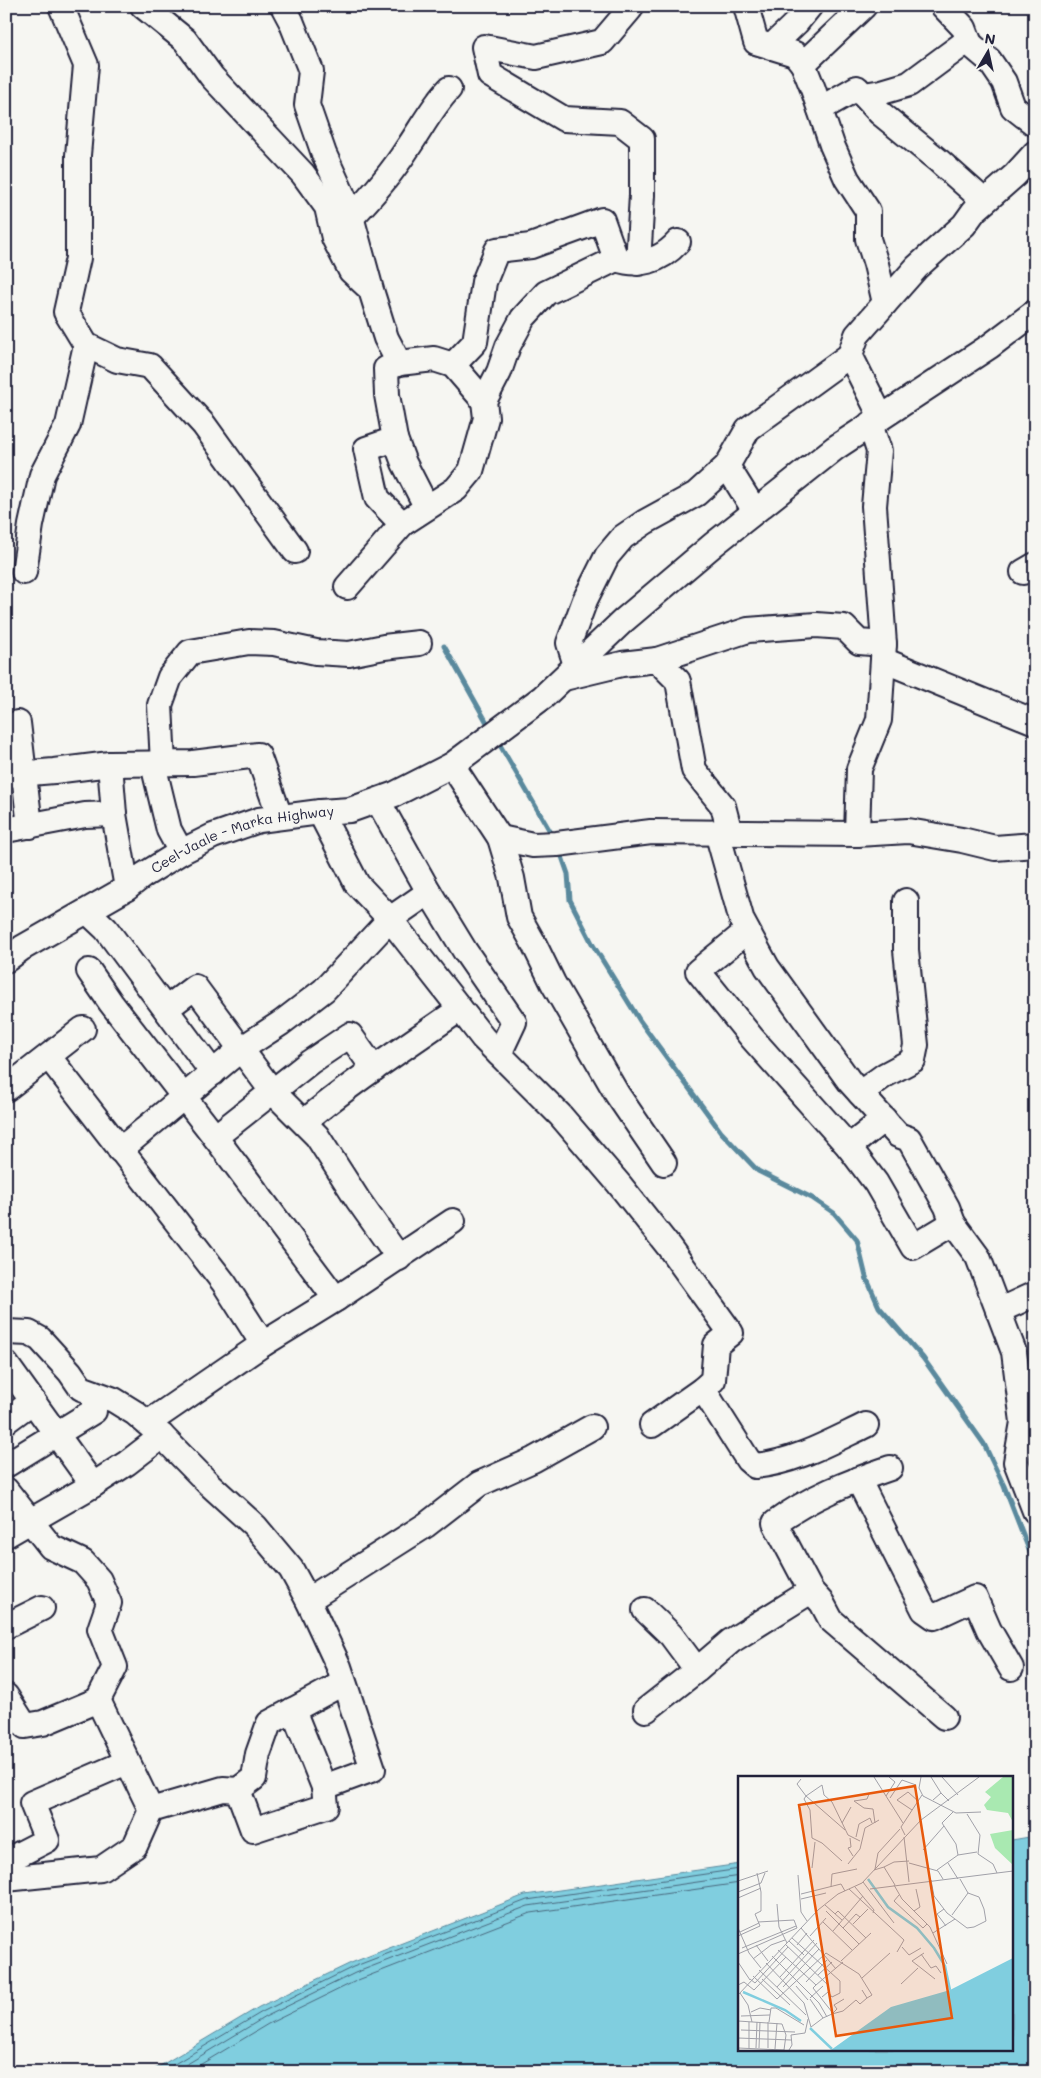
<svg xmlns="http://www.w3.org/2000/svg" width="1041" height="2078" font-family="Mali,sans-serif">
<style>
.water{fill:#80cedf;stroke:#5a899d}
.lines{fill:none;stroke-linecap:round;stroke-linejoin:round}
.shore{stroke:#48677d;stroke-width:1}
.stream{stroke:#5a899d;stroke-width:5}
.minor-casing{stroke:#22223b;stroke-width:28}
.minor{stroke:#f6f6f2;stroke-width:24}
.labels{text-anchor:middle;stroke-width:4;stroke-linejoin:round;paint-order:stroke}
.street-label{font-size:14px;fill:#22223b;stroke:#f6f6f2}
.inset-river{fill:none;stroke:#80cedf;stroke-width:2.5}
.inset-road{fill:none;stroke:#a1a1a9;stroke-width:1}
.view{fill:#e8590c;fill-opacity:0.15;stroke:#e8590c;stroke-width:2.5}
.inset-edge{fill:none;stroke:#22223b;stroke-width:2.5}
</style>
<rect width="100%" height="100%" fill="#f6f6f2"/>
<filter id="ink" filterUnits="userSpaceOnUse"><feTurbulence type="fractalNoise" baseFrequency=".02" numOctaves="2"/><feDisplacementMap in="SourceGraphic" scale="10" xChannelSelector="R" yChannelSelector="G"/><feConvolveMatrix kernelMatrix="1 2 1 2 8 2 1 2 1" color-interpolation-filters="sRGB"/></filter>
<g filter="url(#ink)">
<path class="water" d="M1035,1836V2072H150L259,2007L351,1963L525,1895L740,1864V2049H1012V1840Z"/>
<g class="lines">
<path class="shore" d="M161,2072L262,2012L353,1967L527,1900L740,1869
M174,2072L265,2017L355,1973L528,1906L740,1876
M188,2072L268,2024L358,1980L530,1913L740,1883"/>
<path class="stream" d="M444,646L490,728
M497,740L554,838
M560,851L568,874L570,900L593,945L640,1021L721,1132L758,1171L812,1198L834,1213L857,1240L866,1277L879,1307L923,1358L984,1444L1004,1486L1035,1565"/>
<g class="minor-casing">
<g id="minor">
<path d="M61,6L86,65L78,155V258L66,312L86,345L117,360L150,366L204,425L295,551"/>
<path d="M143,6L185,40L212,77L303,174L327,207L334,238L351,271L366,285"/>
<path d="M283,6L291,21L311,71L307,105L324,154L349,209L371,290L386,338L399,363L434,359L453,365L484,401"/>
<path d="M746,6L756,42L795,54L803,64L813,89L832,145L847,179L868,211V239L876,264L885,303"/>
<path d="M943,6L964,28L970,44"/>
<path d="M630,9L602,42L536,57L484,47L490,75L564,119L620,122L642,139V195L638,263"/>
<path d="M771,47L797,22L810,6"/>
<path d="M803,64L864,6"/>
<path d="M864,95L882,92L909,84L963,44H970L989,60L1004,82L1013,107L1035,124"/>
<path d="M820,109L857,88L880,113L939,161L984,201"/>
<path d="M351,218C372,196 391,174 407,149C421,129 432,107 449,89"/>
<path d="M399,363L386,369L387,395L395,439L366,449L377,498L402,524"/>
<path d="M453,365L475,342L484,282L497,250L531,246L602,220L616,259"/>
<path d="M881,417L850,355L857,335L917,267L964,225L974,211L1015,175L1035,153"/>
<path d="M395,439L404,463L426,506"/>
<path d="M727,466L755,511"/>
<path d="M24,572L31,525L42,475L68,425L86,345"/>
<path d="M1023,572L1035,565"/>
<path d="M347,587L402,524L456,489L471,471L486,418L484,401L499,372L508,346L523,318L546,293L616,259C640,267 661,261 678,242"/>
<path d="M657,660L748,630L816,625L844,627L859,642L884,644"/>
<path d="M883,660L1035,722"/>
<path d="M576,665L569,643L585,600L607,556L623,537L645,522L696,494L727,466L748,429L850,355"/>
<path d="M564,678L622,664L657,660L678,681L694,770L723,806L730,833"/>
<path d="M18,723L30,826"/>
<path d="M110,764L114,814L127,888"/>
<path d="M153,764L169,830L181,852"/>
<path d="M163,764L160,705L170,677L190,652L249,642L274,643L316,652L349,654L384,647L419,643"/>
<path d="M452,765L500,838L512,878L519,917L533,942L553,983L617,1094L664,1163"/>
<path d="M6,775L54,771L110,764L193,763L258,755L280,817"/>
<path d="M378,801L429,892L465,951L514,1022L499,1054"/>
<path d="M320,812L357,884L390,919L483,1038L560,1115L619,1184L669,1247L731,1333L716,1345L713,1380L703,1389L652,1425"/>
<path d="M6,830L85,815L114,814"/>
<path d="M717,832L742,921L767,967L850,1082L898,1135L909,1139L947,1207L953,1223L978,1257L1014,1352L1023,1422L1016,1462L1035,1511"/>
<path d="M857,834L859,769L879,720L884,644L874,506L879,451L870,424"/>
<path d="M500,838L533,845L557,844L651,832L857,834L908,831L962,840L995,848L1035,845"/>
<path d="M88,912L106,929L213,1073"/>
<path d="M747,931L698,971L752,1038L849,1147L876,1183L913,1247L953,1223"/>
<path id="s1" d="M6,960L22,948L127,888L144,875L181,852L213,836L259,820L320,812L350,810L395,794L452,765L543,697L623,621L714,544L835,448L990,346L1035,312"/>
<path d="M89,971L111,1003L215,1137L336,1299"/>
<path d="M166,1009L195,987L272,1091L317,1136L358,1200L399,1258"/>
<path d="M49,1057L224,1283L263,1344"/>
<path d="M6,1089L83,1029"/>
<path d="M860,1093L885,1075L913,1060L916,1045L906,950V901"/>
<path d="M304,1122C353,1081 407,1046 460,1009"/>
<path d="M215,1137L310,1062L350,1035L374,1069"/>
<path d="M849,1147L884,1119"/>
<path d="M120,1150L241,1049L281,1023L324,990L390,919L429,892"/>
<path d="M998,1311L1035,1294"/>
<path d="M6,1332L29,1333L40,1339L70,1372L81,1388L114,1400L135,1413L162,1436L209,1484L255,1526L291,1569L308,1600L339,1667L373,1769L324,1787L293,1710"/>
<path d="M6,1364L93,1485"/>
<path d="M703,1389L748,1460L755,1466C795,1462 830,1442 866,1425"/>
<path d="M6,1421L33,1401"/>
<path d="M148,1423L263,1344L336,1299L453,1221"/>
<path d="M6,1465L94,1411V1393"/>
<path d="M890,1468C849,1482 810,1497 775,1523L811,1591L822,1603L831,1620L944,1717"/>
<path d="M858,1479L924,1610L934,1617L975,1598L989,1630L1011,1668"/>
<path d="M6,1490L51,1547L83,1562L99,1580L109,1603L100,1629L115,1667L98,1700L43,1723L25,1726L6,1696"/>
<path d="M6,1535L93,1485L127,1463L162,1436"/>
<path d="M308,1600L426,1525L479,1484L533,1460L592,1427"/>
<path d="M645,1610L671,1635L697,1670"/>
<path d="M6,1626L42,1608"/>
<path d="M98,1700L151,1810"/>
<path d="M646,1710L697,1670L731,1641L811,1591"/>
<path d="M238,1790L254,1778L258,1754L269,1723L343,1683"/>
<path d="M151,1810L223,1789L238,1790L253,1830L326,1806L324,1787"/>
<path d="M6,1861L47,1840L32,1803L127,1762"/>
<path d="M6,1879L101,1869L135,1846L151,1810"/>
</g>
</g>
<use href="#minor" class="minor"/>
</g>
</g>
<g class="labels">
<g class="street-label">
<text dy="5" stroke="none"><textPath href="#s1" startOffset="269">Ceel-Jaale - Marka Highway</textPath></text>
</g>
</g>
<g transform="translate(738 1776)">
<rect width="275" height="275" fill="#f6f6f2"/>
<path d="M265,1H275V46L270,37L249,34L246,29L253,21L247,16ZM275,54V89L257,72L252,58Z" fill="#a9e9b1"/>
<path d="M275,182V274H93L153,231L212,214Z" fill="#80cedf"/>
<path class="inset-river" d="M130,103L150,131L179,152L196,172L207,190L212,214M5,216L47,234L63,245M72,252L94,273"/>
<path class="inset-road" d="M136,1L165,47M183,1L181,12L185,20L218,37L243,36M193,1L203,17M204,1L220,19M63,3L59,8L68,20L66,23L72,34L74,62L84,67L104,85M131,18L129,23L116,25L126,32L135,33L137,47M148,20L157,6L151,1M152,22L164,4L178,9M159,24L170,16L180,25M159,24L174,34M195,24L203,17L211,25M215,36L204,47L218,68L220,79M229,38L242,59L240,78L255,88L259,97M104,47L113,31M107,54L68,20L84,9L86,19L94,26L110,59L122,65M167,59L163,51L184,19M118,61L121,48L132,42L134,47M166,61L171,106M112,62L113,71L110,72L115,80M185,74L206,50M171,87L200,95L205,103M210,87L220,103M110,88L122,73L127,52L141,44M146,91L156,86L171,85M74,92L77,66M137,93L140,77L162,53M136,94L146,91L157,109M199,94L220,79L239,76M60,99L63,136L69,145M193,104L196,120L209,137L229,152L236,151L248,145L246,133L241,121L230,117L222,103M0,105L30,95M125,106L156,147M156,109L164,123L192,151L209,188M93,111L94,98L119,93M117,111L136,134L135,137M111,113L166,164L159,176M132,113L275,95M0,116L23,107L27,97M63,118L103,108L107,115M161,119L156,125L185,152L189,148M0,122L23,112M63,123L88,117M39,128L41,151L49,167M87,129L104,144M206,133L199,138L208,150M88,135L121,168M176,135L182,131L178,113M97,138L100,135L128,162M214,139L230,117M20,146L56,144L59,152M85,146L114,174M115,148L130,133M0,152L11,177L23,192M63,152L98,193M105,152L118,138L122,141M95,155L125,120M2,156L21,147M195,157L217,143M0,160L22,150L17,138L23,135V116L19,97M72,160L88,142M54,162L102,205V217L94,221L90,216L84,221M51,165L66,179M47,168L91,210M18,169L30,185M59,169L69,157M164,171L171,179L183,172M4,172L58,150M40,174L78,209L75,212L94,236M186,177L174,185L197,203M0,178L59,152M183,178L193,192L198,190L203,197M34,180L81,227L89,241M15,183L33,169L47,164M103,185L133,157M0,186L12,204M28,187L66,227L73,251L85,242M21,194L68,239M80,199L94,186M15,200L39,223L88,177L121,198L134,219L129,222L124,214M42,201L76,164M124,202L152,177M12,203L17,207L50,171M24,203L52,229M68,206L89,184M163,208L180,192M0,209L6,206L16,214L48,181M78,209L105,186M58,210L70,224M39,211L79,167M45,211L81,173M2,217L10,229L14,246M0,219L80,134L100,118L124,107L183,44L241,1M72,222L85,210M72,223L85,242L94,238L99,233L96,229L106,223M13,236L22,232L33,234M94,238L105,235L118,224L122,228L129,222M3,240L32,239M0,245L44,248L48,259L46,274M31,246L33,232H38L66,249M3,254L57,256M0,262L53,264M0,272L46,274M11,272V246M18,272L19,246M21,272L22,246M30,272V246M37,273L39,247M51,274L54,269L53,259L67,257L70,243"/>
<path class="view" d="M177,10L214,242L98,260L61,29Z"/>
<rect width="275" height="275" class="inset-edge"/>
</g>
<rect width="1041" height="2078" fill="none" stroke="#f6f6f2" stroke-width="25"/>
<rect x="12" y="12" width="1016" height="2053" fill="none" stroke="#22223b" stroke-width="2" filter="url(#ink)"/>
<g transform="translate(988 52) rotate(9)" stroke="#f6f6f2" stroke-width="4" paint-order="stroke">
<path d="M0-4L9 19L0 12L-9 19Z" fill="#22223b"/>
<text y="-8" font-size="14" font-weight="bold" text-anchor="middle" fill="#22223b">N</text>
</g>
</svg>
